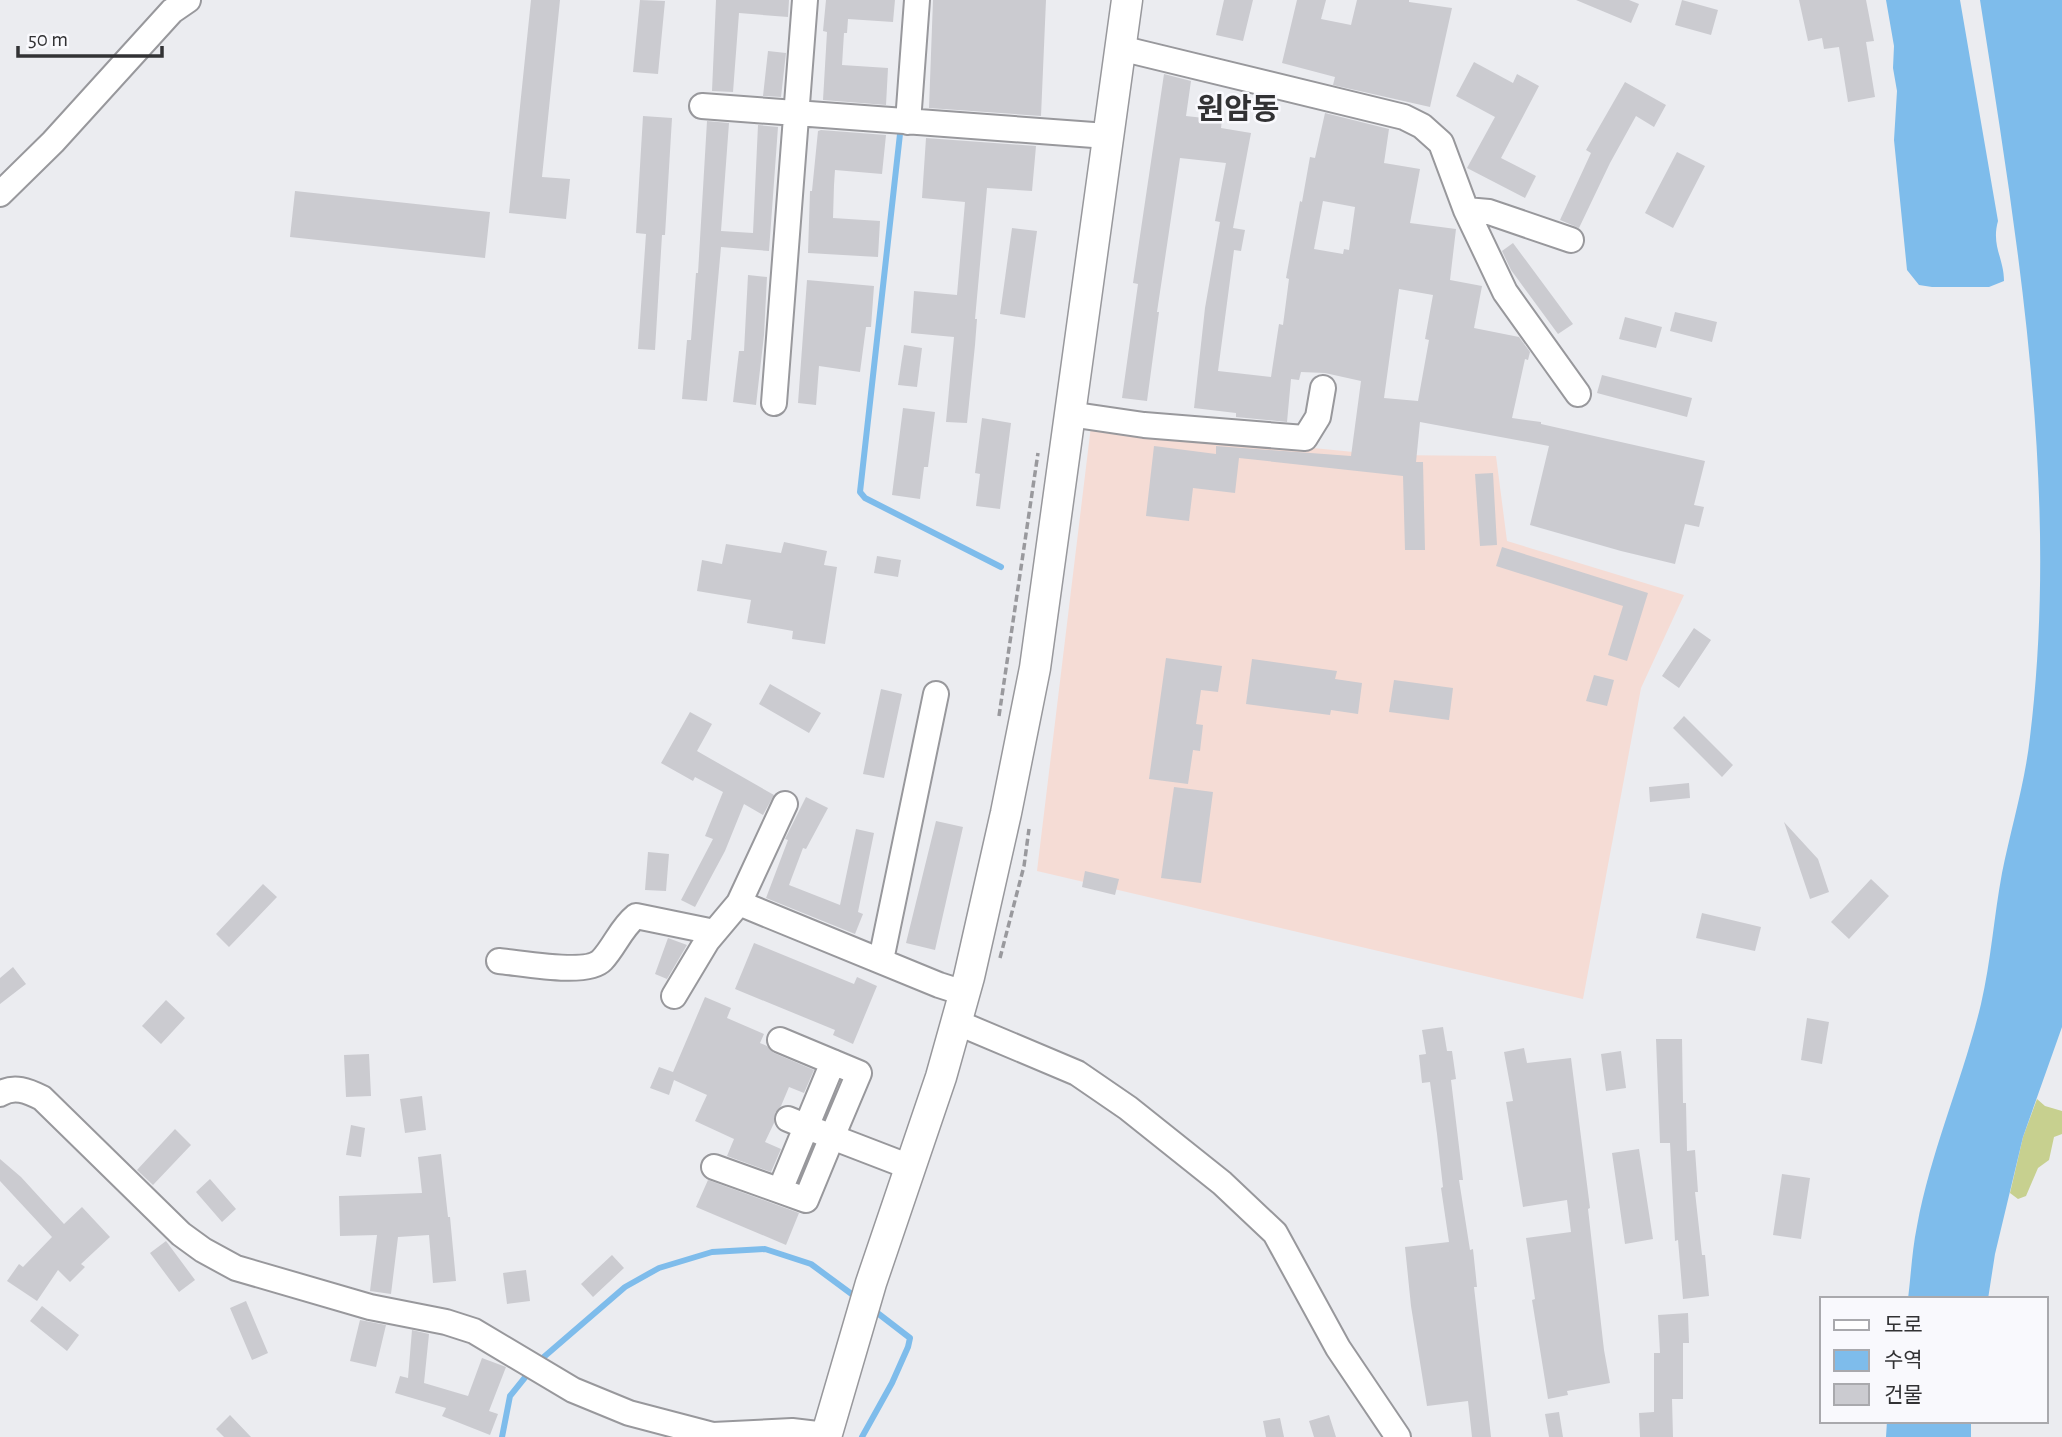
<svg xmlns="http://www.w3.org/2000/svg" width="2062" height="1437" font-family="'Alegreya Sans','Noto Sans KR',sans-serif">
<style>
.industrial{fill:#f5dcd5}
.green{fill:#c7d08f}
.water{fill:#7ebceb}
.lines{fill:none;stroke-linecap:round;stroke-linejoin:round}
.stream{stroke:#7ebceb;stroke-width:6}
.building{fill:#cbcbd0;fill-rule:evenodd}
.minor-casing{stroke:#98989c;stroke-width:28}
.major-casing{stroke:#98989c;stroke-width:33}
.path{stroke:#99999d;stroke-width:3.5;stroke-dasharray:7 3.5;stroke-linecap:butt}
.minor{stroke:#fff;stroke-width:24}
.major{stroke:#fff;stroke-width:30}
.labels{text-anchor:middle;stroke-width:5;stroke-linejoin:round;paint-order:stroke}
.quarter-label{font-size:30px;font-weight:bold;fill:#323234;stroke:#f9f9fd}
</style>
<rect width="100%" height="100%" fill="#ebecf0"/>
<path class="industrial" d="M1091,426L1384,455L1496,456L1507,541L1684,595L1641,688L1583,999L1037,871Z"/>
<path class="green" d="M2037,1099L2045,1106L2062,1111V1134L2054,1137L2049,1160L2038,1168L2026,1196L2018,1199L2010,1193L2023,1137Z"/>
<path class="water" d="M1886,0H1960L1998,221C1991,246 2004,258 2004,281L1989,287H1932L1919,285L1907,270L1894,140L1897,91L1893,68L1894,46Z
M1980,0H2062V1027L2023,1137L1995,1254L1988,1299H1908C1911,1275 1912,1250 1917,1226C1931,1150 1963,1079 1981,1004C1991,961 1994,916 2002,873C2011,828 2025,783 2030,737C2060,491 2018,243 1980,0Z
M1887,1421H1971V1437H1886Z"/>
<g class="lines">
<path class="stream" d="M901,125L860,492L865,498L1001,567
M538,1362L625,1287L659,1268L712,1252L765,1249L811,1264L857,1298
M502,1437L510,1396L531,1370
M862,1437L892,1383L908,1347L910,1338L871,1308"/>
</g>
<path class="building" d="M531,0H560L542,177L570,179L566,219L509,213Z
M640,0L665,1L658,74L633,72Z
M716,0H789L788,17L739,13L733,92L712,91Z
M826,0H895L893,22L848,19L847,33H844L842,65L888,68L886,105L823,100L827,32L823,31Z
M933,0H1046L1041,116L929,108Z
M1224,0H1253L1243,41L1216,35Z
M1297,0H1326L1321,19L1351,25L1357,0H1409V2L1452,8L1430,107L1333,85L1335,77L1282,63Z
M1576,0H1629L1639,4L1631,23Z
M1682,0L1718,10L1711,35L1675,25Z
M1799,0H1866L1874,41L1866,42L1875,97L1848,102L1839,47L1824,49L1822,38L1808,41Z
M768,51L786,53L781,97L763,96Z
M1474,62L1513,83L1517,74L1539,86L1501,158L1536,176L1525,198L1467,168L1495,117L1456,96Z
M1164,74L1191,81L1186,116L1222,120L1221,128L1251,133L1233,228L1245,230L1241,251L1234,250L1218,371L1271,377L1279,324L1283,325L1289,279L1286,278L1300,201L1302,202L1310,157L1315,158L1325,113L1389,129L1384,163L1420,169L1410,223L1456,229L1450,280L1482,286L1474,328L1519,337L1530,352L1528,360L1525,359L1512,418L1541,422V424L1705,461L1694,505L1704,507L1699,527L1685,524L1675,564L1621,551L1530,525L1549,446L1420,422L1416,462H1423L1425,550H1405L1403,476L1239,458L1235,493L1193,488L1189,521L1146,516L1154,446L1216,454V446L1351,456L1361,381L1325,373L1301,372L1299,380L1291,379L1287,422L1236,417V413L1194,408L1205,308L1220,222L1215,221L1226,163L1180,158L1157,312H1159L1147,401L1122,398L1138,284L1133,283ZM1323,201L1355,207L1349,250L1344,249L1343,254L1314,249ZM1399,289L1433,295L1425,339L1429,340L1418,401L1384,398Z
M1625,82L1666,105L1654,127L1636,116L1610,163L1579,228L1560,220L1591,153L1586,150Z
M643,116L672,118L665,235H662L655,350L638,349L646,234L636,233Z
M707,121L729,123L721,231L753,233L758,125L778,127L769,251L721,247L707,401L682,399L687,340H691L696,273H698Z
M821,130L886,135L882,174L835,170L834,185L833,218L880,221L878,257L808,253L810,191H812L818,131Z
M926,138L1036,146L1032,191L987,188L975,319H977L975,345L967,423L946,422L954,337L911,333L914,291L957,295L965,202L922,198Z
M1677,152L1705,166L1673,228L1645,213Z
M295,191L490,212L485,258L290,237Z
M1012,228L1037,231L1025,318L1000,314Z
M1513,243L1573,324L1558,334L1511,270L1502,251Z
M748,275L767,277L764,335L756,405L733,402L739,351H744Z
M807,280L874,286L871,327H866L860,372L819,366L816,405L798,403Z
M1675,312L1717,322L1712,342L1670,331Z
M1625,317L1662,327L1656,348L1619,339Z
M904,345L922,348L917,387L898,385Z
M1602,375L1692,398L1687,417L1597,393Z
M903,408L935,412L928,467H924L920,499L892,495Z
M982,418L1011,423L1000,509L976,506L980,474L975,473Z
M1493,473L1497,545L1480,546L1475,474Z
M784,542L827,551L824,565L837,567L825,644L792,639L793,631L747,623L751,600L697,591L702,560L722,564L726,544L781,553Z
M1502,547L1648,593L1627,661L1608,655L1623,606L1496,566Z
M877,556L901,560L898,577L874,573Z
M1694,628L1711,640L1679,688L1662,676Z
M1166,658L1222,666L1218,692L1201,690L1196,724L1203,725L1200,751L1193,750L1188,784L1149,779Z
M1252,659L1337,671L1335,679L1362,683L1358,714L1331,710L1330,715L1246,704Z
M1594,675L1614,680L1607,706L1586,701Z
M1394,680L1453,688L1449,720L1389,712Z
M770,684L821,713L809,733L759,704Z
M881,689L902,694L884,778L863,774Z
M690,712L712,724L697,751L774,795L763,815L744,804L725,851L695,907L681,900L713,839L705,836L723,792L695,777L693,781L661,763Z
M1684,716L1733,765L1722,777L1673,728Z
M1689,783L1690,798L1650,802L1649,787Z
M1174,787L1213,792L1201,883L1161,878Z
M806,797L828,808L806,849L803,848L789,885L840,905L856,829L874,833L858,912L863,914L855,934L766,898L788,840L785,839Z
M936,821L963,827L935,950L906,943Z
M1784,822L1818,859L1829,892L1810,899Z
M648,852L669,854L666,891L645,890Z
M1085,871L1119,879L1115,895L1082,887Z
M1871,879L1889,896L1849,939L1831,922Z
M263,884L277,897L229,947L216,934Z
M1702,913L1761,927L1755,951L1696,938Z
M668,938L687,945L667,979L655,974Z
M754,943L854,984L857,977L877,986L853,1044L833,1035L835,1030L735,989Z
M13,967L26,984L0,1004V978Z
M705,997L731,1008L727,1018L764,1034L760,1043L767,1046L774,1053L814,1070L804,1093L789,1087L781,1106L775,1113L774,1123L765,1142L781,1149L771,1172L727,1156L734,1139L695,1121L707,1095L674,1080L669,1095L650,1088L659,1067L673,1072Z
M166,1000L185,1018L161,1044L142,1026Z
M1807,1018L1829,1022L1822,1064L1801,1060Z
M1443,1027L1447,1051H1452L1456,1079L1451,1080L1463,1180H1459L1470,1250L1473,1249L1477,1287H1474L1491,1437H1472L1468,1401L1427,1406L1411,1306L1405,1247L1449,1242L1441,1188L1443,1187L1437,1134L1430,1082L1422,1083L1419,1055L1426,1054L1422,1030Z
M1656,1039H1682L1683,1103H1686L1687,1151L1695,1150L1698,1192H1695L1702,1255H1705L1709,1296L1683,1299L1678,1240L1675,1241L1670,1143H1660Z
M1524,1048L1527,1063L1571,1058L1590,1208L1588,1209L1604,1350L1610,1383L1567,1391L1568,1395L1548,1399L1532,1300L1535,1299L1526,1238L1571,1232L1567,1200L1523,1207L1506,1102L1513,1101L1504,1052Z
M1621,1051L1626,1088L1606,1091L1601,1054Z
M369,1054L371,1096L346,1097L344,1055Z
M422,1096L426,1130L405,1133L400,1099Z
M351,1125L365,1128L361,1157L346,1155Z
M175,1129L191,1145L153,1185L137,1170Z
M1639,1149L1653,1239L1625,1244L1612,1153Z
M441,1154L448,1217H450L456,1281L433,1283L429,1235L398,1237L391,1294L370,1291L377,1235L340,1236L339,1196L422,1193L418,1157Z
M0,1159L21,1177L64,1224L82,1207L110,1237L81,1264L85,1267L70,1282L58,1270L37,1301L7,1281L19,1264L23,1267L52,1237L0,1181Z
M1782,1174L1810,1178L1801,1239L1773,1235Z
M210,1179L236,1209L222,1222L196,1192Z
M708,1180L799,1213L786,1245L696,1207Z
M166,1241L195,1280L179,1292L150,1253Z
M612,1255L624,1268L593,1297L581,1284Z
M526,1270L530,1301L507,1304L503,1273Z
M246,1301L268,1353L252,1360L230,1308Z
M42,1306L79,1335L67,1351L30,1321Z
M1688,1313L1689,1343H1683V1399H1672L1673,1437H1640L1639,1413L1654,1412V1353H1660L1658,1315Z
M360,1320L386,1325L376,1367L350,1361Z
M412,1330L429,1334L424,1383L468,1396L482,1358L506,1367L489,1411L498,1414L490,1435L442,1416L446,1408L395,1393L400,1376L408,1378Z
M1559,1412L1563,1437H1549L1545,1414Z
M230,1415L251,1437H224L216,1429Z
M1329,1415L1336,1437H1314L1309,1421Z
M1280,1418L1284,1437H1266L1263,1421Z"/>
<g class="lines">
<g class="minor-casing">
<path id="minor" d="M1120,48L1404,117L1422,126L1441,143L1466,210L1505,292L1578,394
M702,106L1107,136
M908,122L917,0
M0,194L53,142L172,11L188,0
M1466,210L1489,212L1571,240
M774,403L805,0
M1069,414L1144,425L1305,438L1318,417L1323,388
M739,903L939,985L964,993
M881,960L936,694
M499,961C522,963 587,976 602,960C615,946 621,928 636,916L714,932
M674,996L707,941L739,903L785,804
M956,1022L1077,1073L1128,1108L1222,1183L1275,1233L1338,1348L1398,1437
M780,1040L859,1073L832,1137L788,1119
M0,1094C14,1085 28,1091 42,1098L181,1234L203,1250L236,1268L370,1307L446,1322L474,1331L573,1390L629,1413L713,1435L792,1431L826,1435
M714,1167L806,1200L832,1137L910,1167
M780,1190L833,1062"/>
</g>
<g class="major-casing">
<path id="major" d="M826,1437L871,1283L941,1077L969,977L1006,813L1035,668L1127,0"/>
</g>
<path class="path" d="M999,716L1038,453
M1000,958L1024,866L1029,829"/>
<use href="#minor" class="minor"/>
<use href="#major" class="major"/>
</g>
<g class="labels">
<g class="quarter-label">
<text x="1238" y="119">원암동</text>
</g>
</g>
<rect x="1820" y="1297" width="228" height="126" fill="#f9f9fd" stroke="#a9a9ad" stroke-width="2"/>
<rect x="1834" y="1320" width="35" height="10" fill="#ffffff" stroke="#a9a9ad" stroke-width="2"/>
<text x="1884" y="1332" font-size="21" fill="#323234">도로</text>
<rect x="1834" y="1350" width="35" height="21" fill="#7ebceb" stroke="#a9a9ad" stroke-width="2"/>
<text x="1884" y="1367" font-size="21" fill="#323234">수역</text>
<rect x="1834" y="1384" width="35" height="21" fill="#cbcbd0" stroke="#a9a9ad" stroke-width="2"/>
<text x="1884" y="1402" font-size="21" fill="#323234">건물</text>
<path d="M18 46v10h144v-10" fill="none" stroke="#323234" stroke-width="3.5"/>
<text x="28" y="46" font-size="21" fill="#323234" stroke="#f9f9fd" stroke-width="5" paint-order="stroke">50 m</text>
</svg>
